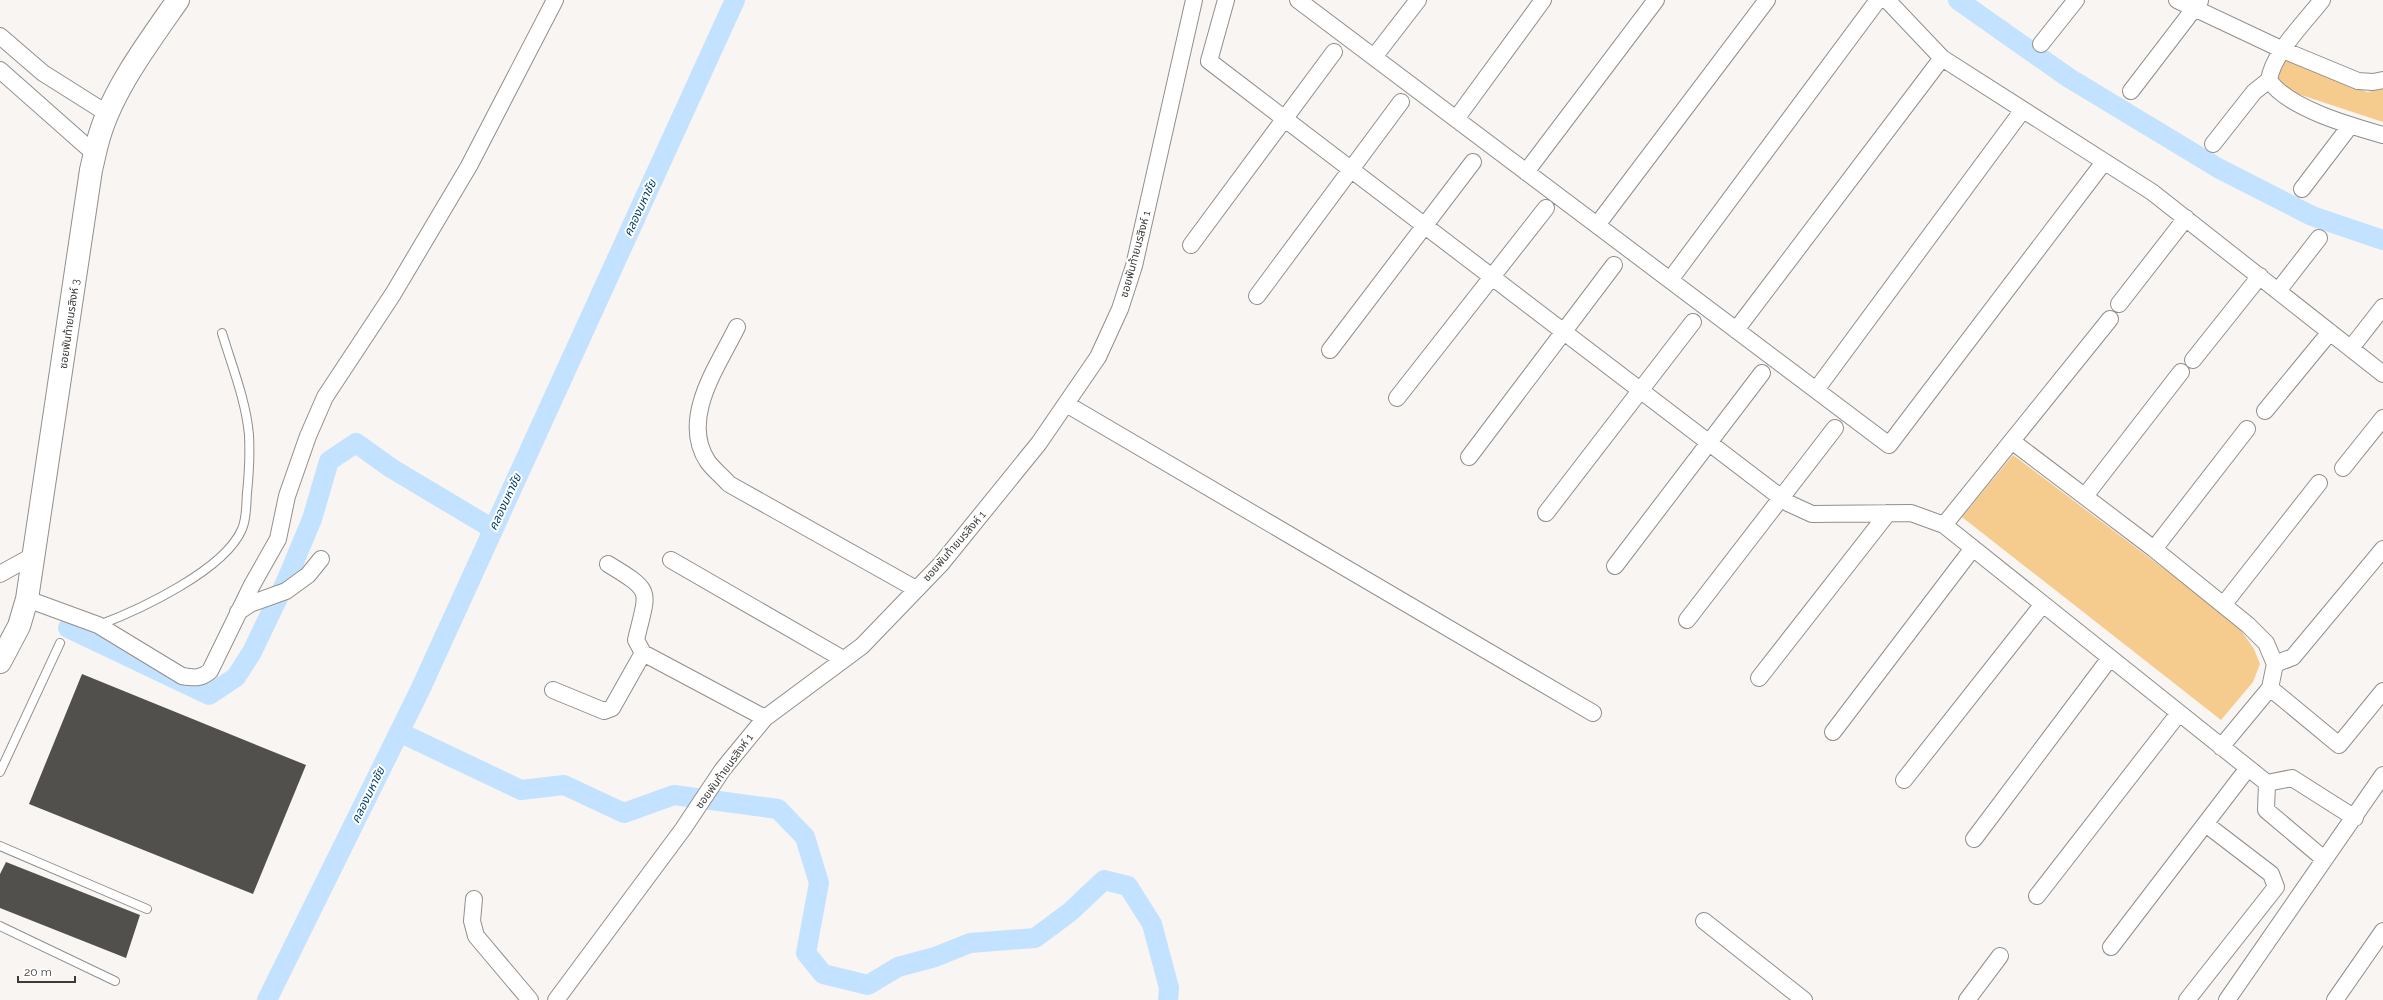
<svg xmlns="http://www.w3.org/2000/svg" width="2383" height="1000" font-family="Raleway,'Noto Sans Thai',sans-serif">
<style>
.garden{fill:#f6cb8e}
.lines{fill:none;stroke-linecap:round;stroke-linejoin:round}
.canal{stroke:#c3e2ff;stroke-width:20}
.building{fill:#52504d}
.lane-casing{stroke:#918f8c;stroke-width:10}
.street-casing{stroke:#918f8c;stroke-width:18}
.secondary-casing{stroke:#918f8c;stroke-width:24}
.lane{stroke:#fff;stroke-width:8}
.street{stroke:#fff;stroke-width:16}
.secondary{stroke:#fff;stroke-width:22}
.labels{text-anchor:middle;stroke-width:4;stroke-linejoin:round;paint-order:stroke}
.street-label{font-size:11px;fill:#3c3b39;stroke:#fff}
.water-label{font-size:12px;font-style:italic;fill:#00416d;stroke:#fff}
</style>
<rect width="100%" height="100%" fill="#f8f5f2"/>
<path class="garden" d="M2286,58L2367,92L2383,89V122L2292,92L2278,78L2281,65Z
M2013,455L2236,623L2254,649L2260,664L2253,682L2221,720L1962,517Z"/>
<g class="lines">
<path class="canal" d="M1958,0L2069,78L2218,168L2312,216L2383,240
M68,628L209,695L236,677L252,652L287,579L312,519L329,461L356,443L391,468L493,529
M399,732L521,790L564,785L624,813L674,795L778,809L805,837L819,883L806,953L823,974L868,985L898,967L935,957L970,943L1035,938L1070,912L1104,880L1128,886L1152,924L1169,988L1168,1000
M267,1000L420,690L735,0"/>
</g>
<path class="building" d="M82,674L306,765L253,894L29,804Z
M6,862L140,915L126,958L0,908V874Z"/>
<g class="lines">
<g class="lane-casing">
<path id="lane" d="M99,625C139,610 225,570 242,529C247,518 246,504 247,493C249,474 250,455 249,435C246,401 232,366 222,333
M0,772L60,643
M0,846L147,909
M0,926L115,981"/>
</g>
<g class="street-casing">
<path id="street" d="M1226,0L1209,61L1788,503L1812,514L1911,513L1944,525L2267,783
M1298,0L1889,445L2104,162
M1887,0L1942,58L2152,192L2383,374
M2177,0L2283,50L2358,81L2373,82L2383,80
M2322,0C2305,22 2273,53 2269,80C2287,108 2351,126 2383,135
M0,36L43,73L108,114
M2041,44L2076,0
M1374,57L1418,0
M0,70L95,154
M2131,91L2200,1
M1456,119L1543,0
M2213,144L2254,92L2269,80
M1526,172L1656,0
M2302,189L2350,126
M1597,225L1767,0
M1191,245L1334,52
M1670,280L1878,0
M2278,291L2319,238
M1257,296L1401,102
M2119,304L2186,218
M737,327C718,366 679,419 708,462C714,470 723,477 729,484L916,589
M1736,330L1942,58
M2351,348L2383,307
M1330,350L1473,162
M2193,360L2260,276
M1816,390L2022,111
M1397,398L1546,208
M1068,405L1593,713
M2265,411L2330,332
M2013,442L2154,549L2248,625L2266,643L2275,664L2270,688L2221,747
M1469,457L1614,265
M2343,468L2383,418
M2085,496L2181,372
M1546,513L1693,322
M1944,525L2110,319
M2154,549L2247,429
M671,560L843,659
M608,564C654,592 648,589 636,640L643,653L765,718
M1615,566L1762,373
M0,574L36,554
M27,599L98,625L182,676C194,678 201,679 210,671L252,585L278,539L287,496L308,436L325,397L393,294L469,166L555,0
M2224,604L2319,483
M238,612L250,604L286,591L308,575L321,559
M1687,620L1835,428
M2275,664L2293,657L2383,549
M1759,678L1888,513
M2270,688L2339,745L2383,691
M553,690L604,711L612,708L643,653
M1833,732L1973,548
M1904,780L2043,604
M2267,783L2266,810L2324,859
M2267,783L2292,778L2355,818
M1974,839L2110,658
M2037,896L2179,713
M474,899L472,921L476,936L530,1000
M1704,921L1804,1000
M2111,947L2248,768
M556,1000L683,829L723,769L765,718L862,646L941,564L1039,443L1098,357L1120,309L1134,266L1194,0
M1967,1000L2000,956
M2187,1000L2276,887L2271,874L2207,825
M2227,1000L2383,775
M2335,1000L2383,931"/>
</g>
<g class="secondary-casing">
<path id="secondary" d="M0,662L19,626L27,599L91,170C94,158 96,146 100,134C114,88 150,40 178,0"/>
</g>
<use href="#lane" class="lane"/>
<use href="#street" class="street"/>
<use href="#secondary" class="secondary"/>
</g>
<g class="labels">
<g class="street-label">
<text transform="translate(1135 254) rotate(-75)" y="4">ซอยพันท้ายนรสิงห์ 1</text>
<text transform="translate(69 324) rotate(-82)" y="4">ซอยพันท้ายนรสิงห์ 3</text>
<text transform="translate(954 546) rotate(-49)" y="4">ซอยพันท้ายนรสิงห์ 1</text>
<text transform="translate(724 771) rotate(-54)" y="4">ซอยพันท้ายนรสิงห์ 1</text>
</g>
<g class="water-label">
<text transform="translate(640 208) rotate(-65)" y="4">คลองมหาชัย</text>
<text transform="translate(505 502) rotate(-65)" y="4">คลองมหาชัย</text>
<text transform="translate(368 795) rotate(-64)" y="4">คลองมหาชัย</text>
</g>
</g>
<path d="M18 976v6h57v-6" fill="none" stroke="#3c3b39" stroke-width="2"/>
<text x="24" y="976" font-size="12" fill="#3c3b39" stroke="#ffffff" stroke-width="3" paint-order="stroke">20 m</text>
</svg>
